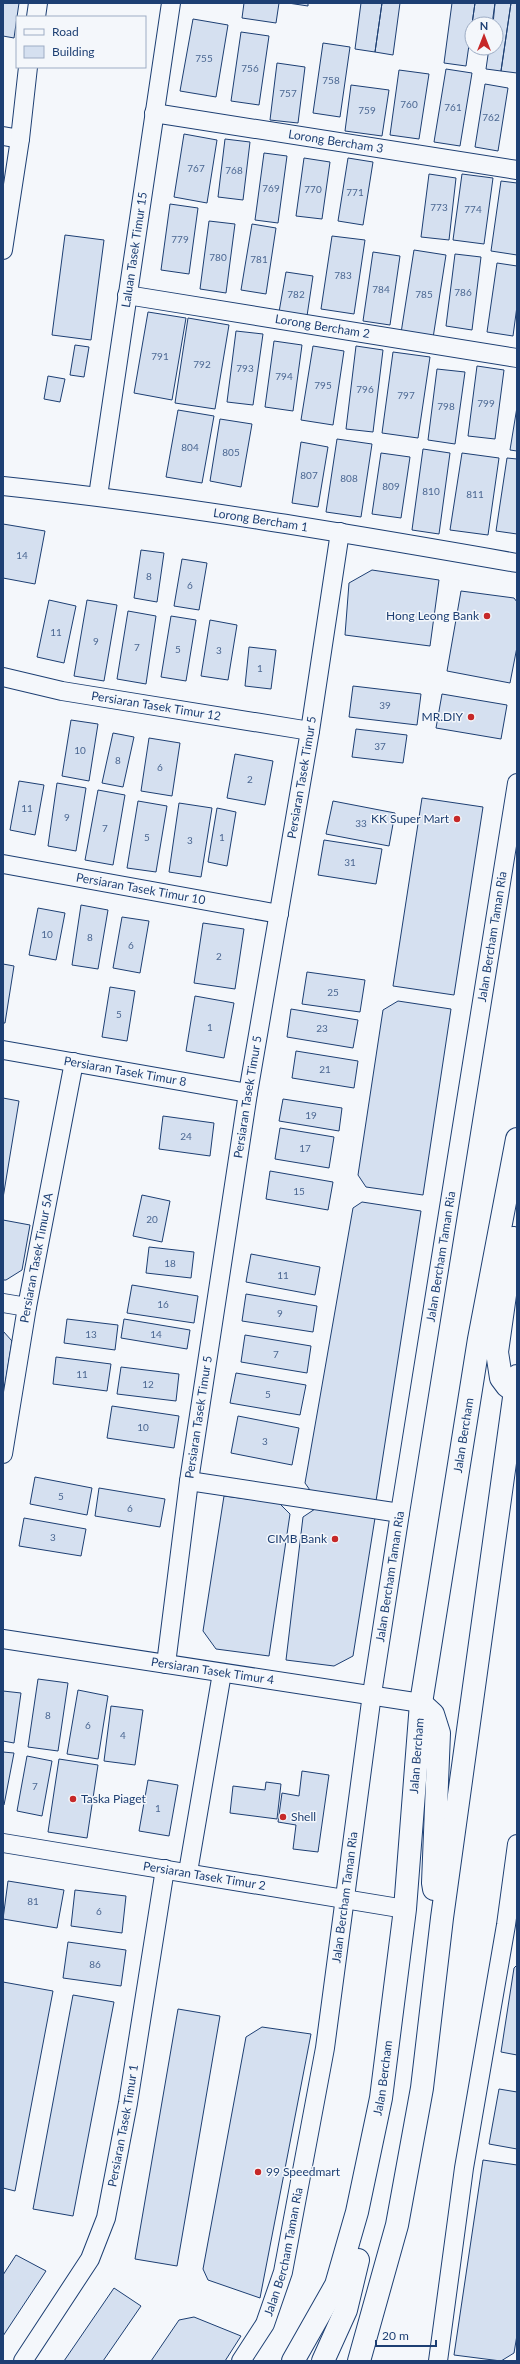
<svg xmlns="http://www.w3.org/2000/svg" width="520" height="2364" font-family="Lato,sans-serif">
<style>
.building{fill:#d5e0f0;stroke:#1d3f73}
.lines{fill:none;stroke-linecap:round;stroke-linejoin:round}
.street-casing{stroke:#1d3f73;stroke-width:20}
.primary-casing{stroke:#1d3f73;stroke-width:24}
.street{stroke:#f4f7fb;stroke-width:18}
.primary{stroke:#f4f7fb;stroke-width:22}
.poi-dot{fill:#c62828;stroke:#f4f7fb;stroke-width:1.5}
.labels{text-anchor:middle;stroke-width:3;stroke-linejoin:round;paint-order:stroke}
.number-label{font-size:10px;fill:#4b6792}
.street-label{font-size:12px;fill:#1d3f73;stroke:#f4f7fb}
.poi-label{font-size:12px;fill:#1d3f73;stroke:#f4f7fb;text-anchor:end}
</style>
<rect width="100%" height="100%" fill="#f4f7fb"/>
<path class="building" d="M3,3H19L14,38L3,36Z
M244,3H279L276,23L242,18Z
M288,3H308V6Z
M361,3H382L375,52L355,49Z
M382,3H400L393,55L375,52Z
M452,3H475L466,66L444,63Z
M475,3H495L492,24H472Z
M495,3H511L501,71L486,69L489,48H496V24H493Z
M511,3H517V73L501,71Z
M193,19L228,25L216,97L180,91Z
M241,32L269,36L259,105L231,101Z
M323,43L350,47L340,117L313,113Z
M277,63L305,67L298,123L270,120Z
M446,69L472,73L460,146L434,142Z
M399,70L429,74L419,139L390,135Z
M485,84L508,88L498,151L475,147Z
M351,85L389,90L382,136L345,131Z
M184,134L217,140L207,203L174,197Z
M225,139L250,142L243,200L218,197Z
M264,153L287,156L278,223L255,220Z
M304,158L330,162L322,219L296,216Z
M348,158L373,162L363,225L338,221Z
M429,174L456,178L449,240L421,237Z
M462,174L493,178L484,244L453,240Z
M501,181L517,183V255L491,251Z
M170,204L198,208L189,274L161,270Z
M209,221L235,224L226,293L200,289Z
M252,224L276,228L266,294L241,290Z
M65,235L104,240L91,340L52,335Z
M332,236L365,240L354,314L321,309Z
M414,250L446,255L433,338L401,333Z
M373,252L400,256L390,325L363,321Z
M455,254L481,257L472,330L446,326Z
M497,263L517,266V306L513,336L487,332Z
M286,272L313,276L307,316L279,312Z
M148,312L186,318L172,400L134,393Z
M188,318L229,325L215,409L175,403Z
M236,331L263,334L253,405L227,402Z
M274,341L302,345L293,411L265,407Z
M75,345L89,347L84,377L70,375Z
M313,346L344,351L333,425L301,420Z
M356,346L383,350L373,432L346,429Z
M393,352L430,357L418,438L382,433Z
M477,366L504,370L495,439L468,436Z
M437,369L465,372L455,444L428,440Z
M48,376L65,379L60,402L44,399Z
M517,407V451L510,450Z
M178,410L214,416L202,483L166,477Z
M220,419L252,424L241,487L210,481Z
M337,439L372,444L361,517L326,512Z
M301,442L328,447L318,507L292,503Z
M423,449L450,453L439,534L412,530Z
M381,453L410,457L401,518L372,514Z
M462,453L499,458L488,535L450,530Z
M507,458L517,459V534L496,531Z
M3,524L45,531L35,584L3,578Z
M141,550L164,553L157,602L134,598Z
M182,559L207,563L199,610L174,606Z
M372,570L439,580L430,646L345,635L349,583Z
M461,591L514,598L517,602V647L510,683L447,671Z
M49,600L76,606L64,663L37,657Z
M87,600L117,605L104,681L74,676Z
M128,611L156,616L146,684L117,679Z
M171,616L196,620L186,681L161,677Z
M210,620L237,625L228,680L201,676Z
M249,647L276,650L271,689L245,686Z
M353,686L421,694L417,725L349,717Z
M442,694L507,705L501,739L436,728Z
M71,720L98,724L89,781L62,776Z
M356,729L407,735L403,763L352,757Z
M113,733L134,737L123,787L102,783Z
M149,738L180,743L172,796L141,791Z
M235,754L273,761L265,805L227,798Z
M19,781L44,785L35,835L10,830Z
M57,783L86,788L76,851L48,846Z
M98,790L125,795L113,865L85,860Z
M422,798L483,807L454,995L393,986Z
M138,801L167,806L156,872L127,868Z
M333,801L395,813L389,846L326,834Z
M179,803L212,808L201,877L169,872Z
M217,808L236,812L227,866L208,862Z
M324,840L382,849L376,884L318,875Z
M81,905L108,910L98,969L72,965Z
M38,908L65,913L56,960L29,955Z
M122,917L149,921L140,973L113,968Z
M203,923L244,929L235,989L194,983Z
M3,964L14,966L5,1023H3Z
M307,972L365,980L360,1012L302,1004Z
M110,987L135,991L127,1041L102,1037Z
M195,996L234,1003L224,1058L186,1051Z
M398,1001L451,1009L423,1195L366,1187L358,1175L383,1010Z
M291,1009L358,1020L353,1048L287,1037Z
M296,1051L358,1061L354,1088L292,1078Z
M3,1098L19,1101L3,1198Z
M283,1099L342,1108L339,1131L279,1121Z
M163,1116L214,1123L210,1156L159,1149Z
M280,1128L334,1137L329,1168L275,1159Z
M270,1171L333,1182L328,1210L266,1199Z
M142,1195L170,1201L162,1242L133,1236Z
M362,1202L421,1211L376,1501L312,1493L305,1483L353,1208Z
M3,1220L30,1225L22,1270L6,1280H3Z
M149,1247L194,1252L191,1278L146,1273Z
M251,1254L320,1267L315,1295L246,1282Z
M132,1285L198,1296L194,1323L127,1313Z
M246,1294L317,1306L313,1332L242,1321Z
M67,1319L118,1325L115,1350L64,1343Z
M124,1319L190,1330L187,1349L121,1338Z
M3,1331L12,1341L5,1385H3Z
M245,1335L311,1346L307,1373L241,1362Z
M56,1357L111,1364L107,1391L53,1384Z
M121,1367L179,1374L176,1401L117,1394Z
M236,1373L306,1385L300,1415L230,1403Z
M112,1406L179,1416L174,1448L107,1438Z
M238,1416L299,1428L292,1465L231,1453Z
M35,1477L92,1488L87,1515L30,1504Z
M99,1488L165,1499L160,1527L95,1516Z
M224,1496L279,1503L290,1514L269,1656L216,1649L203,1631Z
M315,1509L375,1518L353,1656L334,1666L286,1660L303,1517Z
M24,1518L86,1529L81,1556L19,1546Z
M38,1679L68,1683L58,1751L28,1747Z
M78,1690L108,1696L98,1759L67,1754Z
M3,1691L21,1693L14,1743L3,1741Z
M111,1706L143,1710L135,1765L104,1761Z
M3,1752L14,1753L4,1805H3Z
M27,1756L52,1761L42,1816L17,1811Z
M59,1759L98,1765L87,1838L48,1832Z
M302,1771L329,1775L318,1852L293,1849L296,1825L278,1822L282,1793L299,1796Z
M148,1780L178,1785L169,1836L139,1831Z
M266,1782L281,1784L277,1819L230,1813L233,1786L265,1790Z
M8,1881L64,1890L57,1928L3,1919Z
M75,1890L126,1896L122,1933L71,1926Z
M68,1942L126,1950L121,1986L63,1978Z
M517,1965V2055L501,2052L514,1968Z
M3,1982L53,1991L15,2191L3,2188Z
M73,1995L114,2002L73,2216L33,2209Z
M178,2009L220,2016L177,2266L135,2259Z
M262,2027L311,2034L260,2298L208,2280L203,2269L246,2037Z
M499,2089L517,2092V2149L489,2144Z
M483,2160L517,2165V2335L514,2353L501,2361L454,2355Z
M16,2255L46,2271L3,2336V2275Z
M114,2288L141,2306L103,2361H64Z
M194,2317L241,2336L225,2361H151L179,2320Z"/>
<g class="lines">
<g class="street-casing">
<g id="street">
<path d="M36,17L38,3"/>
<path id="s1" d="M154,113L517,170"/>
<path d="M3,136L20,139"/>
<path d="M3,250L20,139L28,67"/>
<path id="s2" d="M127,295L517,358"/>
<path id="s3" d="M3,486C175,504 346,533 517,563"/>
<path id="s4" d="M98,496L171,3"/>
<path id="s5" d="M3,677L62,691L310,731"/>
<path id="s6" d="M3,864L279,914"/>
<path id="s7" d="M3,1050L248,1093"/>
<path d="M3,1303L27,1307"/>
<path id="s8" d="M3,1454L27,1307L74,1062"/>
<path d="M189,1481L400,1513"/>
<path id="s9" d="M3,1639L421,1703"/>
<path id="s10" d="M166,1664L189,1481L248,1093L310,731L340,532"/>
<path id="s11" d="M3,1843L405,1909"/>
<path d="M188,1872L222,1673"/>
<path id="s12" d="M23,2361L90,2259L106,2218L128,2103L165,1869"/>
<path id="s13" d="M241,2361L265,2324L283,2272L325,2048L372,1694L400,1513L517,783"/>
<path d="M438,2361L464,2168L506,1925L517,1844"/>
</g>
</g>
<g class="primary-casing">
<g id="primary">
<path d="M513,1238L497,1352L501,1378L507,1386L515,1392"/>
<path d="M421,1703L433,1714L439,1733L433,1883L434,1889"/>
<path id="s14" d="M293,2361L336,2285L357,2212L381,2098L405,1909L421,1703L479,1339L517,1139"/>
<path d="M323,2361L346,2310L358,2260"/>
<path d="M359,2361L397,2225L422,2088L442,1918L517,1376"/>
</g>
</g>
<use href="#street" class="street"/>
<use href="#primary" class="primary"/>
</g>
<g class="poi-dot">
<circle cx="487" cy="616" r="4"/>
<circle cx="471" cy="717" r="4"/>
<circle cx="457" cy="819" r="4"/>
<circle cx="335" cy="1539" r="4"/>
<circle cx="73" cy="1799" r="4"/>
<circle cx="283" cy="1817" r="4"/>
<circle cx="258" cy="2172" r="4"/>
</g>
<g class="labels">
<g class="number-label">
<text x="204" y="62">755</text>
<text x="250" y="72">756</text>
<text x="331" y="84">758</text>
<text x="288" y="97">757</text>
<text x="409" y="108">760</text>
<text x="453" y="111">761</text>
<text x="367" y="114">759</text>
<text x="491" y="121">762</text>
<text x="196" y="172">767</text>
<text x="234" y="174">768</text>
<text x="271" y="192">769</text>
<text x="313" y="193">770</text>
<text x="355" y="196">771</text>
<text x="439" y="211">773</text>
<text x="473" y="213">774</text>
<text x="180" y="243">779</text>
<text x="218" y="261">780</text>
<text x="259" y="263">781</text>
<text x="343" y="279">783</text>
<text x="381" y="293">784</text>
<text x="463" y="296">786</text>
<text x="296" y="298">782</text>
<text x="424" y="298">785</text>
<text x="160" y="360">791</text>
<text x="202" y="368">792</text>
<text x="245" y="372">793</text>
<text x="284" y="380">794</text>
<text x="323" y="389">795</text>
<text x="365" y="393">796</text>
<text x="406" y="399">797</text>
<text x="486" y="407">799</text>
<text x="446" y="410">798</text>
<text x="190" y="451">804</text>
<text x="231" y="456">805</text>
<text x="309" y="479">807</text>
<text x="349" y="482">808</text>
<text x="391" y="490">809</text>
<text x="431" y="495">810</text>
<text x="475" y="498">811</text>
<text x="22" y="559">14</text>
<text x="149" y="580">8</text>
<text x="190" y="589">6</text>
<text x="56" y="636">11</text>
<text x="96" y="645">9</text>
<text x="137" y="651">7</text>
<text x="178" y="653">5</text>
<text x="219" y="654">3</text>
<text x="260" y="672">1</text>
<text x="385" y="709">39</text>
<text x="380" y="750">37</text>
<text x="80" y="754">10</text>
<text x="118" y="764">8</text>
<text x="160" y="771">6</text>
<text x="250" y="783">2</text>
<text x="27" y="812">11</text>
<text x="67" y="821">9</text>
<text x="361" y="827">33</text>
<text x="105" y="832">7</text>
<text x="147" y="841">5</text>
<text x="222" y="841">1</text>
<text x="190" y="844">3</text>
<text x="350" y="866">31</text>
<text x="47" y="938">10</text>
<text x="90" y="941">8</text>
<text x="131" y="949">6</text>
<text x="219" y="960">2</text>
<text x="333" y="996">25</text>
<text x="119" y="1018">5</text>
<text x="210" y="1031">1</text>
<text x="322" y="1032">23</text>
<text x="325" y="1073">21</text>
<text x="311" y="1119">19</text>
<text x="186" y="1140">24</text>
<text x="305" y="1152">17</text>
<text x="299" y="1195">15</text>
<text x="152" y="1223">20</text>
<text x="170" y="1267">18</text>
<text x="283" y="1279">11</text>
<text x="163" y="1308">16</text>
<text x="280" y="1317">9</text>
<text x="91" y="1338">13</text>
<text x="156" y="1338">14</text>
<text x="276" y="1358">7</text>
<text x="82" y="1378">11</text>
<text x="148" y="1388">12</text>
<text x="268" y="1398">5</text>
<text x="143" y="1431">10</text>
<text x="265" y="1445">3</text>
<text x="61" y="1500">5</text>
<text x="130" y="1512">6</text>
<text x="53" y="1541">3</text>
<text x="48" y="1719">8</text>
<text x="88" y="1729">6</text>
<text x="123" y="1739">4</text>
<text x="35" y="1790">7</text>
<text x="158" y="1812">1</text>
<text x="33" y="1905">81</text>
<text x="99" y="1915">6</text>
<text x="95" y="1968">86</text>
</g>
<g class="street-label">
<text dy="4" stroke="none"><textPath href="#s1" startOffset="184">Lorong Bercham 3</textPath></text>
<text dy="4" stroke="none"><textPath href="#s4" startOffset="249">Laluan Tasek Timur 15</textPath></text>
<text dy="4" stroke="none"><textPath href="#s2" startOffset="198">Lorong Bercham 2</textPath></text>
<text dy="4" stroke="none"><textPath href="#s3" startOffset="260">Lorong Bercham 1</textPath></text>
<text dy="4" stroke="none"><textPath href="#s5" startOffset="156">Persiaran Tasek Timur 12</textPath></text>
<text dy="4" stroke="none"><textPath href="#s10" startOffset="897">Persiaran Tasek Timur 5</textPath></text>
<text dy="4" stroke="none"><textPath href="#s6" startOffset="140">Persiaran Tasek Timur 10</textPath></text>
<text dy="4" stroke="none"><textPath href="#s13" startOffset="1451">Jalan Bercham Taman Ria</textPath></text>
<text dy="4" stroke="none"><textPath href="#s7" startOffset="124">Persiaran Tasek Timur 8</textPath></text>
<text dy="4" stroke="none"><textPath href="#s10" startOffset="573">Persiaran Tasek Timur 5</textPath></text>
<text dy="4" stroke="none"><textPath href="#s13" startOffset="1127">Jalan Bercham Taman Ria</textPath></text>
<text dy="4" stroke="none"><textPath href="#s8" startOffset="199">Persiaran Tasek Timur 5A</textPath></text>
<text dy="4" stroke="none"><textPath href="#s10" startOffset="249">Persiaran Tasek Timur 5</textPath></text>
<text dy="4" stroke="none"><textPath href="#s14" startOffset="948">Jalan Bercham</textPath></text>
<text dy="4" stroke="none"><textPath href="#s13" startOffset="803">Jalan Bercham Taman Ria</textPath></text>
<text dy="4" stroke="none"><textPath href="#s9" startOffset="212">Persiaran Tasek Timur 4</textPath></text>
<text dy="4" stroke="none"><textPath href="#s14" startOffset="624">Jalan Bercham</textPath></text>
<text dy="4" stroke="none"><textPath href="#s11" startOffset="204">Persiaran Tasek Timur 2</textPath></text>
<text dy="4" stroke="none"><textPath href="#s13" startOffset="479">Jalan Bercham Taman Ria</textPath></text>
<text dy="4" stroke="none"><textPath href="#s14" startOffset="300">Jalan Bercham</textPath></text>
<text dy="4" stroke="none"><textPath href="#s12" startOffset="260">Persiaran Tasek Timur 1</textPath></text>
<text dy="4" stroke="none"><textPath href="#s13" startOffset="119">Jalan Bercham Taman Ria</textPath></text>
</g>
<g class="poi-label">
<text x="479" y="620">Hong Leong Bank</text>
<text x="463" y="721">MR.DIY</text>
<text x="449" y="823">KK Super Mart</text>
<text x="327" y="1543">CIMB Bank</text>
<text x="81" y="1803" text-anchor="start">Taska Piaget</text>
<text x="291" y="1821" text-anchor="start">Shell</text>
<text x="266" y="2176" text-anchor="start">99 Speedmart</text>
</g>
</g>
<rect width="520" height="2364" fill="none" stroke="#1d3f73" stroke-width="8"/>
<rect x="16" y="16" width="130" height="52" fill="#f4f7fb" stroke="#9eadc5"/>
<rect x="24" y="29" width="20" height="6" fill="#f4f7fb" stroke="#9eadc5"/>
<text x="52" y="36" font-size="12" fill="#1d3f73">Road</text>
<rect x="24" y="46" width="20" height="12" fill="#d5e0f0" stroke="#9eadc5"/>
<text x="52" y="56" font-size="12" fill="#1d3f73">Building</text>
<g transform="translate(484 36)"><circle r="19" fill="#f4f7fb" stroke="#9eadc5"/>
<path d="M0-3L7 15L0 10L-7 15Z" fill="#c62828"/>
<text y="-6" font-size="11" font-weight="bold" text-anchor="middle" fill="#1d3f73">N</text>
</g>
<path d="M376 2340v6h60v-6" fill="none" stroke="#1d3f73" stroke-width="2"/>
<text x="382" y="2340" font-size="12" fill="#1d3f73" stroke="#f4f7fb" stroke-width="3" paint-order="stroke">20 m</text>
</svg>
